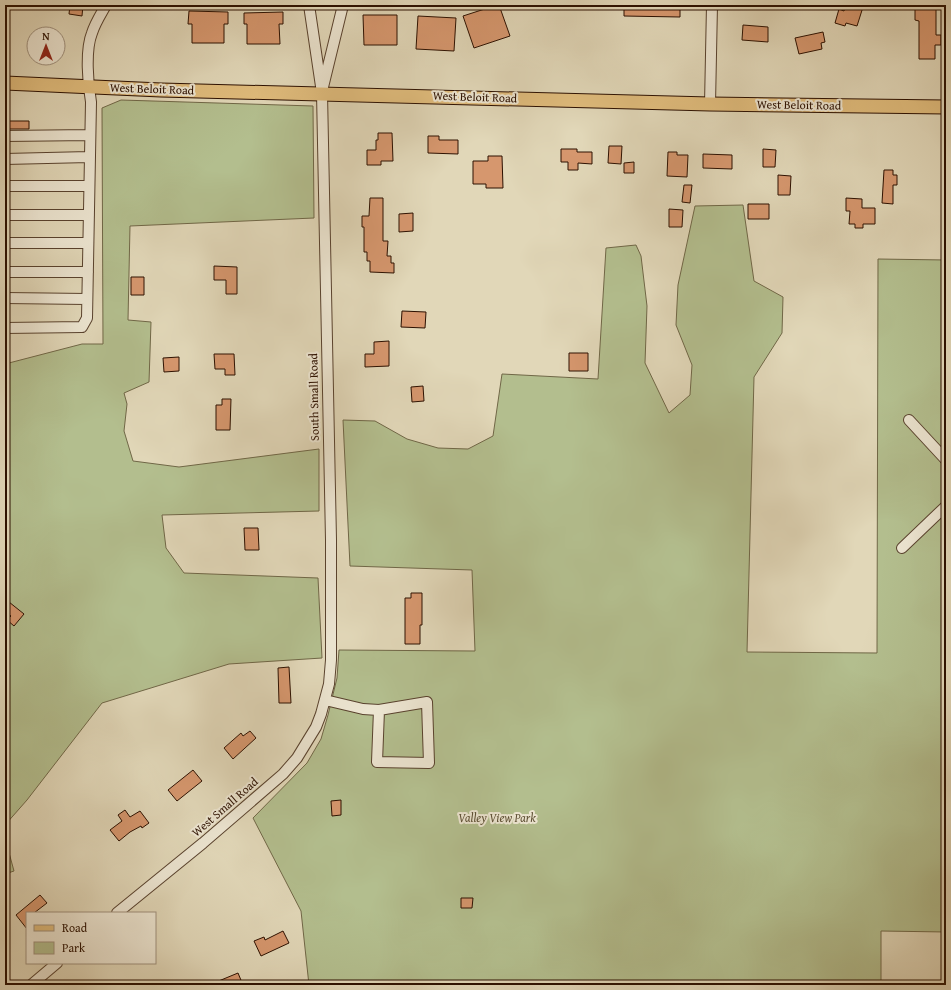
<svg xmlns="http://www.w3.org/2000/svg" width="951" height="990" font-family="'Gentium Book Plus',serif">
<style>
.green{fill:#b3be8e;stroke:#706747}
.building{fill:#d6976e;stroke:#2c1000}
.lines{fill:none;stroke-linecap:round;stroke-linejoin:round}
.minor-casing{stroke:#59422e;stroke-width:12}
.major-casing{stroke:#2c1000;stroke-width:15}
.minor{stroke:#ece5d1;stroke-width:10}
.major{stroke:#e0bc7c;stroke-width:13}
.labels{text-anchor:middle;stroke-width:4;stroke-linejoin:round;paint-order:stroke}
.street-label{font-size:12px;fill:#2c1000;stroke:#ece5d1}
.park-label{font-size:12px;font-style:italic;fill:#5b4d32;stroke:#ece5d1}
</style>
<rect width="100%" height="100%" fill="#e1d7b8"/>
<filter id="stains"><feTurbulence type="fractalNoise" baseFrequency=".005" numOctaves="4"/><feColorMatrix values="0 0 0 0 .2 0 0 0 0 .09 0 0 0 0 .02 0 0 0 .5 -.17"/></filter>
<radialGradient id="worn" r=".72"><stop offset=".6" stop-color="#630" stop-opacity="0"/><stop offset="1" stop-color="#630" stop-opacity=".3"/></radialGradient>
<path class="green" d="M121,100L313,106L314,218L130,226L128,320L151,322L149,382L124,393L127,404L124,431L133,461L179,467L319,449V511L162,515L166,548L184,573L318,578L322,658L229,664L102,703L27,800L5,825V364L82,344H103L102,108Z
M743,205L754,281L783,297L782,333L754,377L747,652L877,653L878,259L946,260V932L881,931V985H309L301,911L253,818L307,763L321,739L328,715L337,678L339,650L475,651L472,570L350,566L343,420L375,421L407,439L438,448L468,449L493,436L502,374L598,379L606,248L636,245L641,256L647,306L645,363L669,413L690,395L692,365L676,325L678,285L695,206Z
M5,838L14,871L5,874Z"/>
<path class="building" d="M70,5H83L82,16L69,14Z
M497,5H499L510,36L474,48L463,16Z
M624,5H680V17L624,16Z
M846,5H855L863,7L857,26L846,23L845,26L835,23L839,9L844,11Z
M917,5H936V35H941V45H935V59H919V21L915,20V7H917Z
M189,11L228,12V24H224V43H192V24H188Z
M283,12V24H279L280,44H247V24H244V13Z
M363,15H397V45H364Z
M418,16L456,18L454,51L416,49Z
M743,25L768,27V42L742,40Z
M823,32L825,42L821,43L822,49L799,54L795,38Z
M6,121H29V129H6Z
M378,133H392L393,161H381V165H367V150H376V140H378Z
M428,136H439V140H458V154L428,153Z
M609,146H622L621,164L608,163Z
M561,149H577V152H592V164L578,163V170H568V162H561Z
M763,149L776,150L775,167H763Z
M668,152H677V155H688L687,177L667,176Z
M703,154L732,155V169L703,168Z
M488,156H502L503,188H486V184H473V161H488Z
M634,162V173H624V163Z
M884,170H893V175H897V185H893V204L882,203Z
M778,175L791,176L790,195H778Z
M684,185H692L690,203L682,202Z
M370,198H383V241H388L387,256H391V263H394V273L370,272V261H367V252H364V227H362V216H369Z
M846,198L862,199V208H875V224H863V228H855V224H849L850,211H846Z
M748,204H769V219H748Z
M669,209L683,210L682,227H669Z
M413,213V231L399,232V214Z
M214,266L237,267V294H226V280H214Z
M131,277H144V295H131Z
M402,311L426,312L425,328L401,327Z
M389,341V366L365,367V354H374V342Z
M569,353H588V371H569Z
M214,354H234L235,375H225V369H215Z
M179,357V371L164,372L163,358Z
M423,386L424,401L412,402L411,387Z
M222,399H231L230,430H216V405H222Z
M244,528H258L259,550H245Z
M411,593H422V625H420V644H405V598H411Z
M9,602L24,614L14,626L7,620L11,616L5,611V607Z
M289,667L291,703H279L278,668Z
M250,731L256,738L233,759L224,748L241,733L243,736Z
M193,770L202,781L177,801L168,790Z
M341,800V815L332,816L331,801Z
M125,810L130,817L140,811L149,823L142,828L141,826L130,832L119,841L110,830L122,821L118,815Z
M40,895L47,903L34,913H27V929L16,915Z
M461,898H473L472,908H461Z
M283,931L289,943L261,956L254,941L264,937L265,940Z
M238,973L243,985H209Z"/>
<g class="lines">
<g class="minor-casing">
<path id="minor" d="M323,87L343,5
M710,104L712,5
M5,136L90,135
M5,159L89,157
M5,186H89
M5,215H89
M5,243H88
M5,272H88
M5,298L87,299
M5,328L82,327L87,318L91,102C88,85 85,50 92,33C95,23 101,14 106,5
M909,420L946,460
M902,548L946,506
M325,700L363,709L379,710L427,702L429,763L377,762L379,710
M117,913L203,843L283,774L297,758L316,727L321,714L329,684L331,660V540L322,93L309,5
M31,985L57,963"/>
</g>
<g class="major-casing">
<path id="major" d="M5,83L161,90L710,104L946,107"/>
</g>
<use href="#minor" class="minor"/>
<use href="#major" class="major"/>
</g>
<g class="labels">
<g class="street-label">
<text transform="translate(152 89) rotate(2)" y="4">West Beloit Road</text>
<text transform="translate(475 97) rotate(2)" y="4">West Beloit Road</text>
<text transform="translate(799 105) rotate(1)" y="4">West Beloit Road</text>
<text transform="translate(314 397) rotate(-91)" y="4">South Small Road</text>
<text transform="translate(225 807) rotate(-41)" y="4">West Small Road</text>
</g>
<g class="park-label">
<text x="497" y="822">Valley View Park</text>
</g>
</g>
<rect width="951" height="990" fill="none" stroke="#e1d7b8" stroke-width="20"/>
<rect x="6" y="6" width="939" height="978" fill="none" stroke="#2c1000" stroke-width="2"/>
<rect x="10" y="10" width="931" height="970" fill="none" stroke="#2c1000"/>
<rect x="26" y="912" width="130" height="52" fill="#ece5d1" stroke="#9f907d"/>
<rect x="34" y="925" width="20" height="6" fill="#e0bc7c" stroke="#9f907d"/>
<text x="62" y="932" font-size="12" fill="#2c1000">Road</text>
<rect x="34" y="942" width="20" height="12" fill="#b3be8e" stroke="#9f907d"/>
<text x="62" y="952" font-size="12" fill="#2c1000">Park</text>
<g transform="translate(46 46)"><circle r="19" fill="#ece5d1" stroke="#9f907d"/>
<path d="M0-3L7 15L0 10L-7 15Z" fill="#8f2418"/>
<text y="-6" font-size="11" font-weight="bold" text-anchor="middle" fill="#2c1000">N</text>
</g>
<rect width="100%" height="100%" filter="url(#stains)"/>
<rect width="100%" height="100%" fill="url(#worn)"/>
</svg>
